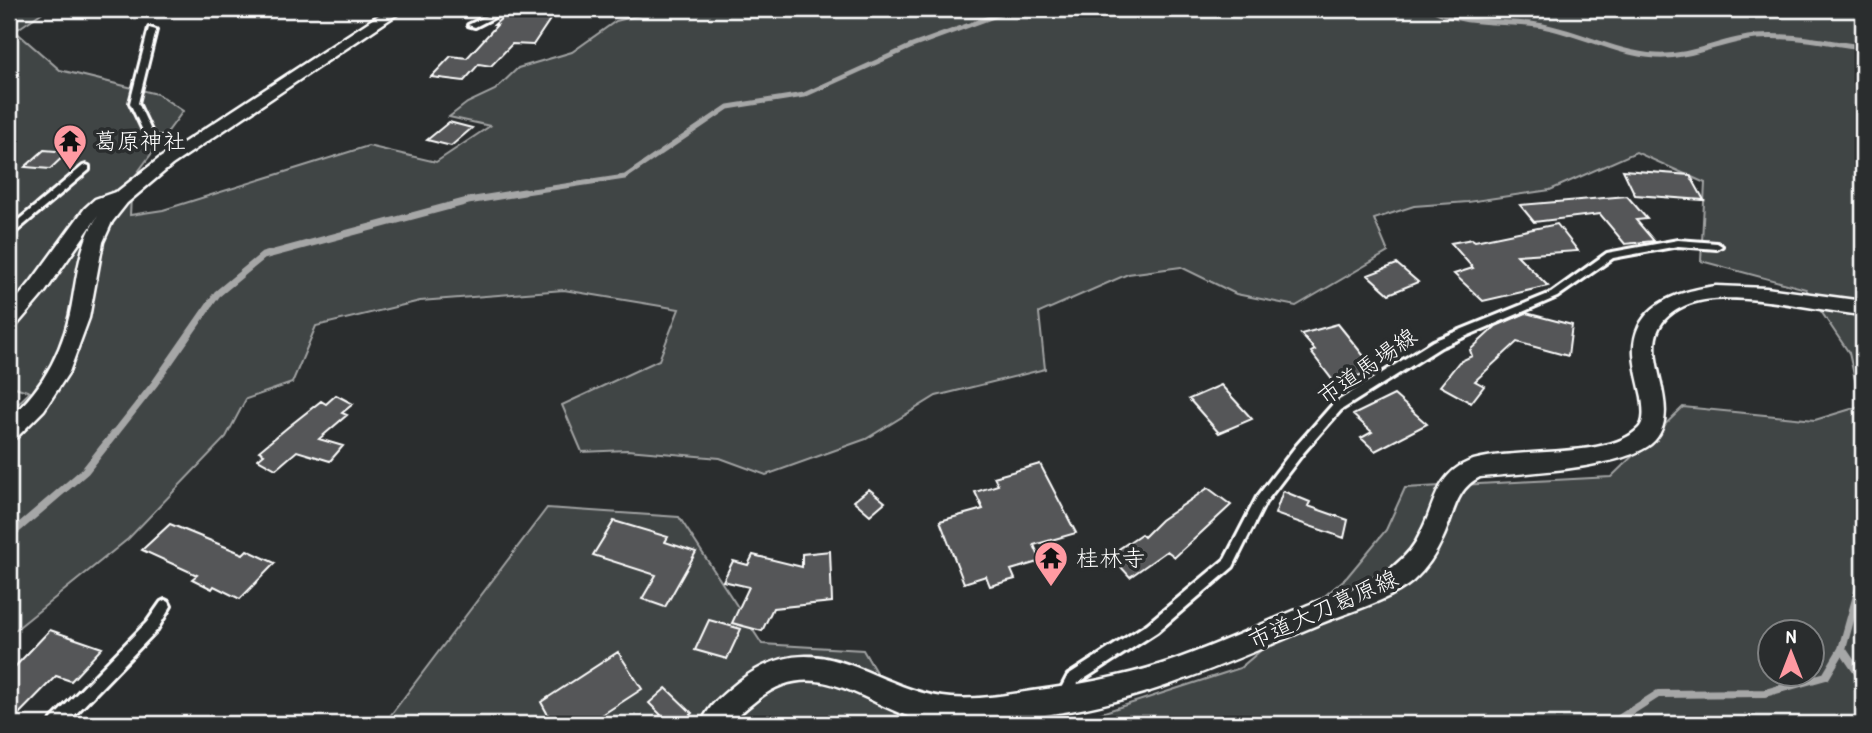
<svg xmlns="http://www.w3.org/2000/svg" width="1872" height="733" font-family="'Patrick Hand','Klee One',sans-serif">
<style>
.green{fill:#414445;stroke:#a0a2a2;stroke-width:2;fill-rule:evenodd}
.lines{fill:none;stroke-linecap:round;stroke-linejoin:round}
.stream-far2{stroke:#a6a7a7;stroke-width:5}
.stream-far1{stroke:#a6a7a7;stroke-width:7}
.stream{stroke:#a6a7a7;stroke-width:8}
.building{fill:#555758;stroke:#fff;stroke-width:2}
.service-casing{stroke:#fff;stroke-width:6}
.minor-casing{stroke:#fff;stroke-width:5}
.service{fill:#2a2d2e;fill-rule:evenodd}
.minor{fill:#2a2d2e;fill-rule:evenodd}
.labels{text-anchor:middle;stroke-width:7;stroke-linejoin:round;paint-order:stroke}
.poi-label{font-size:23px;fill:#fff;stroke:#2a2d2e;text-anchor:start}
.street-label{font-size:23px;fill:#fff;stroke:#2a2d2e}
</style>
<rect width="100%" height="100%" fill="#2a2d2e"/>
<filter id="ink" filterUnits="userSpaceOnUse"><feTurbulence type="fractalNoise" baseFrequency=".0143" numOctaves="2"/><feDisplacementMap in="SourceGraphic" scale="14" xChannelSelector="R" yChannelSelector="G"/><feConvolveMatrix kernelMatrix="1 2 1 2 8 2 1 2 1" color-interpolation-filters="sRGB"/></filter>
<g filter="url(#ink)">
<path class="green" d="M9,9H47L15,31L60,70L157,94L183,111L132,180L130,215L163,210L368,146L436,162L490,126L449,117L467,103L495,90L518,68L572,52L616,21L664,9H1863V724H981L1089,717L1240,668L1347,577L1386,530L1405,488L1611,477L1683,407L1815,420L1861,406L1849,353L1806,289L1701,261L1705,183L1636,152L1550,190L1468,202L1414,206L1374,219L1388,252L1296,306L1236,294L1181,267L1128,274L1039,313L1045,369L936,396L866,439L766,475L720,458L627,450L582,452L562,405L659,360L679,309L564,290L420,301L316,326L292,383L246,399L226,437L128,539L9,635V412L30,392L9,385ZM1770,632H1812V674H1770Z
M547,508L679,517L762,644L863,650L906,724H384Z"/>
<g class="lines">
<path class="stream-far2" d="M1432,9C1466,26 1501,20 1537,25C1578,31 1615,54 1656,56C1691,58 1722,40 1756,37C1792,34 1828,43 1863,47
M512,194L625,177L728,107L804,95L912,46L1013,9"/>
<path class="stream-far1" d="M114,435L155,383L217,294L263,256L468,201L524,192"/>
<path class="stream" d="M9,536L85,471L115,433
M1842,649L1863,680
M1611,724L1658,694L1765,693L1826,676L1842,649L1863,574"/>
</g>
<path class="building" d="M512,9H557L533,45L512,44L491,66L479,64L464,81L431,77L451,56L467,58L497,25H494Z
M449,122L472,128L451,146L427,140Z
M44,150L68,152L50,169L25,167Z
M1623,170L1690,175L1704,200L1635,195Z
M1627,196L1647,219L1636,220L1654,241L1625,244L1600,214L1534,222L1520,205Z
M1557,224L1578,251L1517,255L1548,286L1483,301L1454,274L1473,268L1451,243L1472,239L1475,241Z
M1397,264L1418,282L1389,294L1368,275Z
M1526,313L1572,325L1568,356L1517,342L1475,381L1484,386L1471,403L1440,386L1459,362L1472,356L1470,350L1496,326Z
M1338,324L1376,371L1334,382L1311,352L1315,350L1301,334Z
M1221,385L1252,419L1219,433L1189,399Z
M336,395L353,404L342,413L347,415L319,439L343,446L330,461L297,451L276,469L258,459L264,454L259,451L288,427L321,401L326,404Z
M1394,395L1427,424L1375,451L1361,438L1372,432L1353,415Z
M1040,464L1076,533L1034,545L1041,561L1011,570L1015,579L990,586L986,576L964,583L940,521L983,509L975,492L998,485L994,477Z
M1208,488L1231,505L1175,557L1167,551L1130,577L1110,555L1141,534L1144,537L1161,520Z
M869,489L885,502L870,515L854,501Z
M1283,491L1310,502L1308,506L1348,520L1344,538L1275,514Z
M614,521L668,537L665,542L696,552L665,607L642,599L656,575L593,555Z
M170,524L243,554L247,550L275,563L240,599L214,586L212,589L192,579L197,575L142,550Z
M830,551L832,602L773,608L762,631L732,623L749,587L723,581L733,561L748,565L753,555L802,567V554Z
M709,620L741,629L727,659L695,650Z
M50,630L102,648L71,681L56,676L9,724V673Z
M618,652L642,689L588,724H553L541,702Z
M666,688L692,713L681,724H652L661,715L649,703Z"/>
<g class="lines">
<g class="service-casing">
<path id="service" d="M501,9H510L475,27L468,25Z
M149,28L156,30L138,103L153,135L186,148V152H180L147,139L130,103Z
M86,165L89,166V170L12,235L9,236V228L83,166Z
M1678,240L1717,243L1722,246L1717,249L1678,246L1613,258L1557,297L1441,347L1341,410L1304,452L1265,503L1233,567L1157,632L1078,683L1069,701L1064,702L1059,701L1057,696L1068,675L1147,624L1225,559L1257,497L1296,446L1333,404L1433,341L1551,293L1607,253Z
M165,600L169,602L171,606L157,630L66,724H50L52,719L147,622L161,602Z"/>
</g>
<g class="minor-casing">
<path id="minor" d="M388,9H405L172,165L127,203L112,222L103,242L89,318L69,372L44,410L17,437L9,440V418C45,388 66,344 73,298C78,269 81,241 98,216L45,292L16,326L9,328V308L31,282L85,208L95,199L118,191L160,158Z
M1716,286L1766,288L1863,301V315C1815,311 1727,286 1684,306C1619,336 1689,400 1655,440C1630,469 1519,473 1480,477C1455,489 1454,515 1443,538C1436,554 1426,569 1413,581C1389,601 1351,611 1322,623C1235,659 1151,699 1057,713C1013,720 964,732 920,720C865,705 816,653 758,699C748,707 738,714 731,724H701C709,705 722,695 738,682C821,618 871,691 951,698C978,700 1006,695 1032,691C1076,685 1119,678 1162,664C1211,648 1259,625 1308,605C1335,594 1371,585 1394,566C1405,557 1415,546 1421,532C1435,505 1436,475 1468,462C1508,446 1609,461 1639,428C1646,420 1643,406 1642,397C1639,383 1635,369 1634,354C1632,306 1677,291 1716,286Z"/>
</g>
<use href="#service" class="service"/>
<use href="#minor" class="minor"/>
</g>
</g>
<defs>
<g id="temple-pin" transform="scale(1.75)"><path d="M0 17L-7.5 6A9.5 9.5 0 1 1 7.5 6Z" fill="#ff9aa2" stroke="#2a2d2e"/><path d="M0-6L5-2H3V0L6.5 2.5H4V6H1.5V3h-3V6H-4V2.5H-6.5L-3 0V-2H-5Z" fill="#111"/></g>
</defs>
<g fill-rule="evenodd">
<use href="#temple-pin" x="70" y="141"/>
<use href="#temple-pin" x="1051" y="558"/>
</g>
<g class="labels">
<g class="poi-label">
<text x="94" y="149">葛原神社</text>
<text x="1076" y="566">桂林寺</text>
</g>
<g class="street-label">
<text transform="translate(1367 366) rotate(-35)" y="8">市道馬場線</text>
<text transform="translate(1323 609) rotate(-24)" y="8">市道大刀葛原線</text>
</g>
</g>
<rect width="1872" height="733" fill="none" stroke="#2a2d2e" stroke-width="35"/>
<rect x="18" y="18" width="1837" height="698" fill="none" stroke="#fff" stroke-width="2.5" filter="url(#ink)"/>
<g transform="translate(1791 653)"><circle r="33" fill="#2a2d2e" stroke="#7f8182" stroke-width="2"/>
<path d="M0-5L12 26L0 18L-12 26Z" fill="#ff9aa2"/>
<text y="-10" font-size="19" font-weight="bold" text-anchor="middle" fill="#ffffff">N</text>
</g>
</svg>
